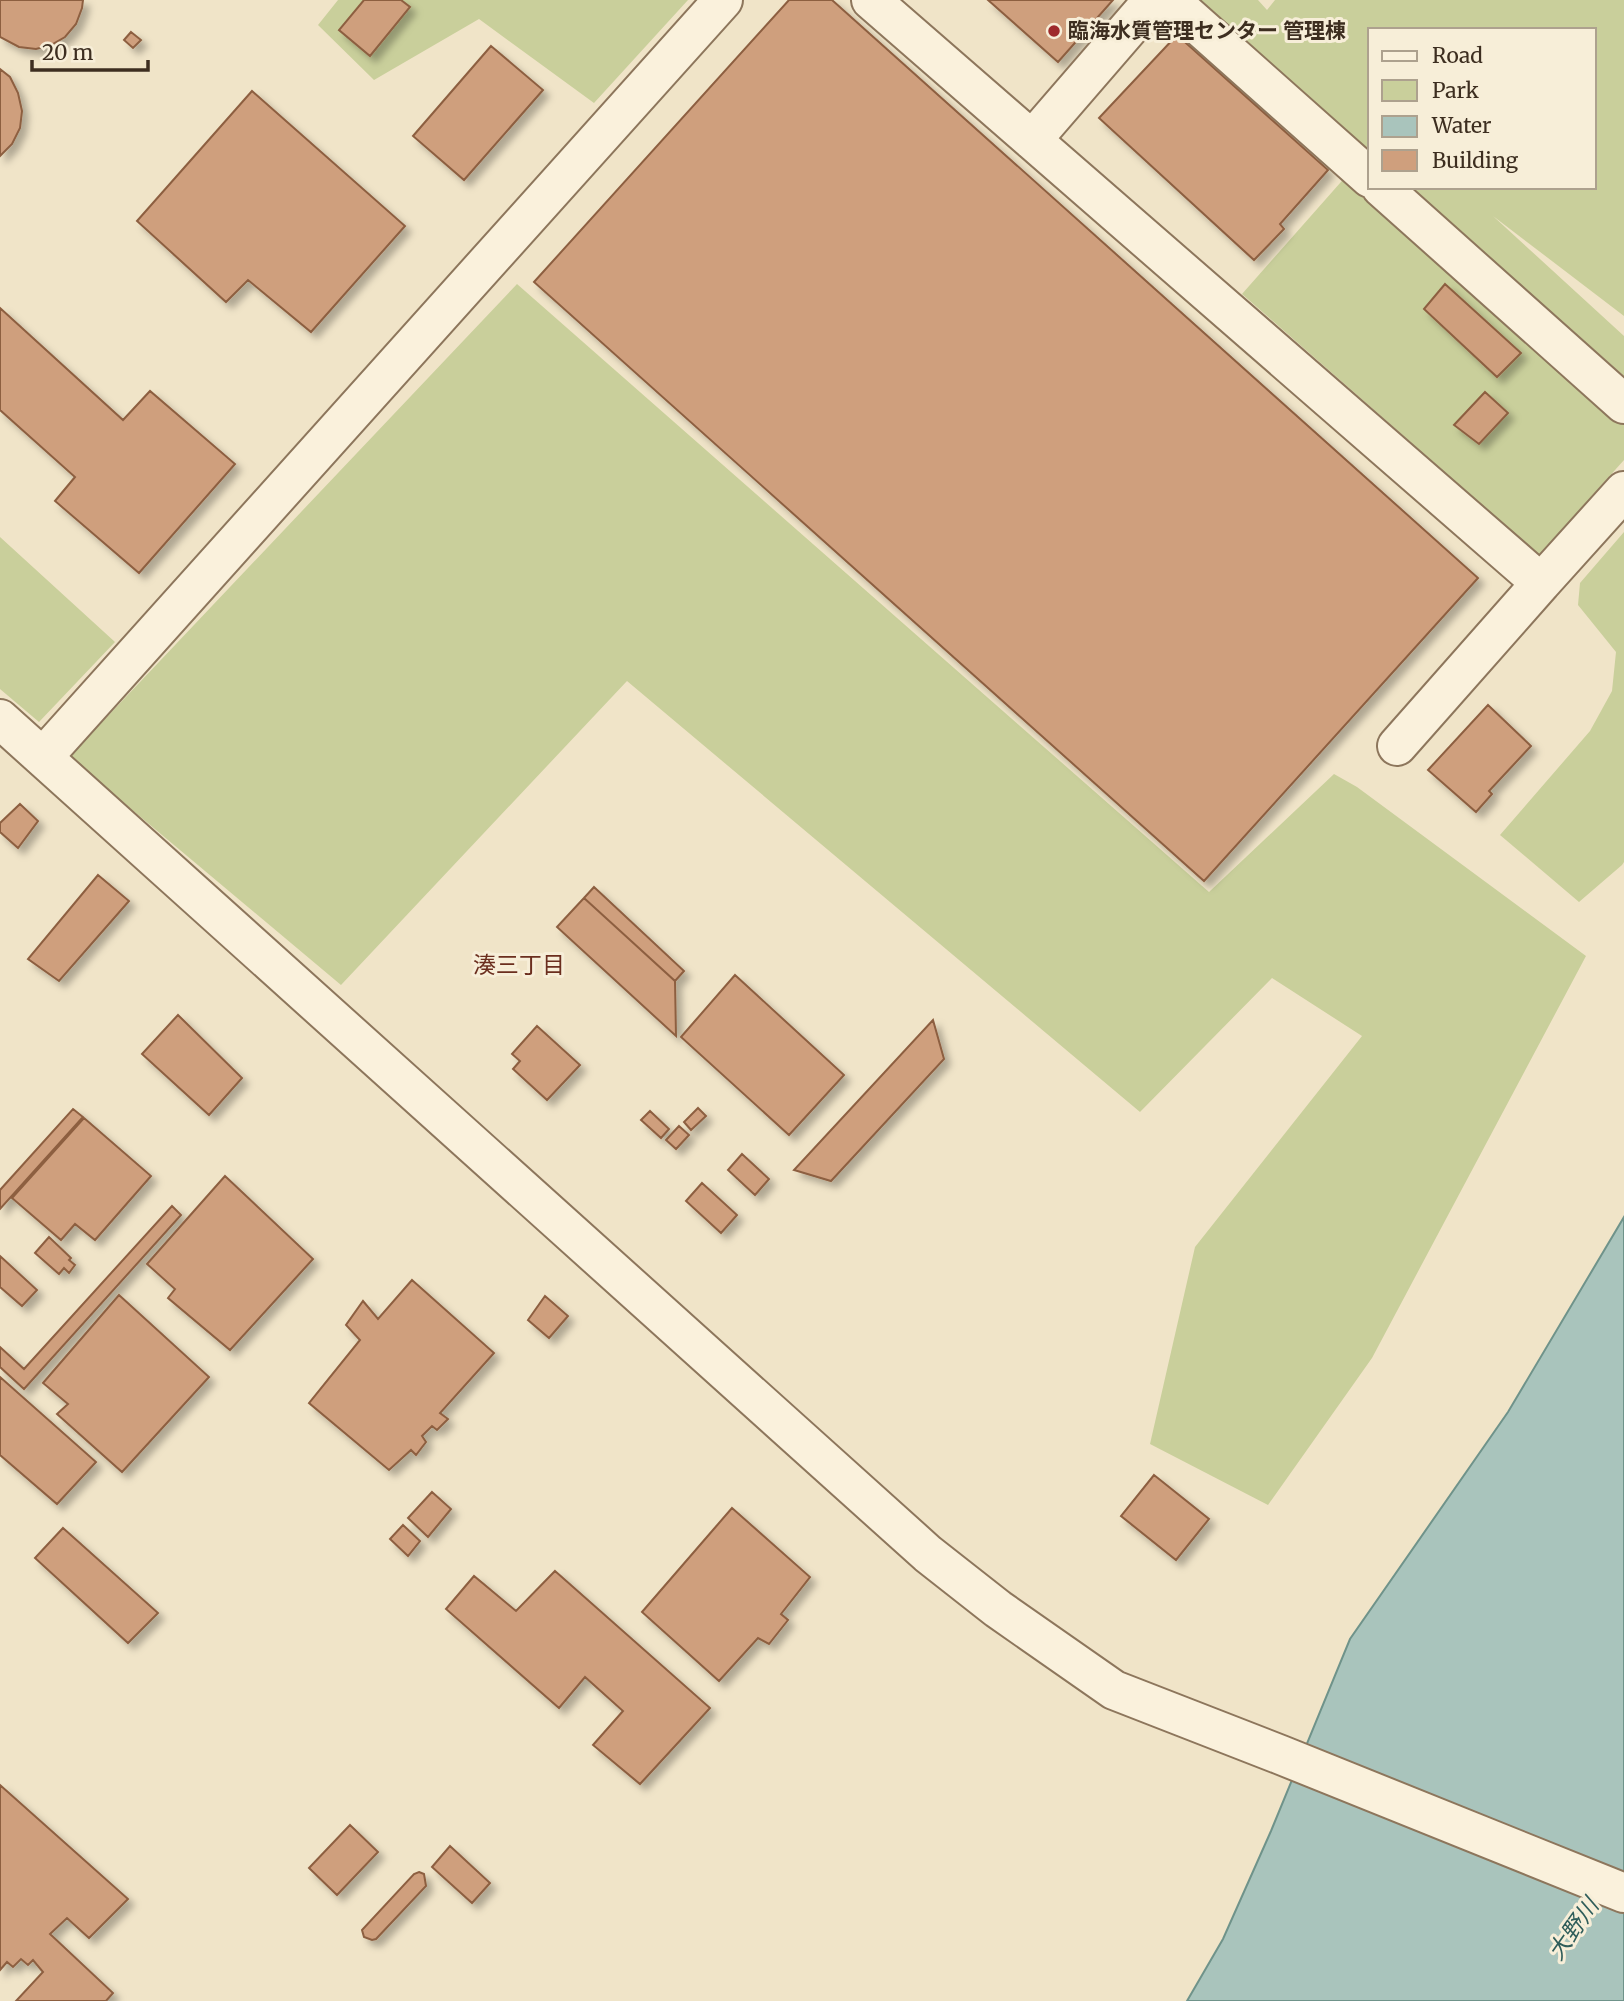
<svg xmlns="http://www.w3.org/2000/svg" width="1624" height="2001" font-family="Merriweather,'Noto Sans JP',serif">
<style>
.green{fill:#c9cf9b}
.water{fill:#a9c4bc;stroke:#6f938a;stroke-width:2}
.building{fill:#cf9f7d;stroke:#8d5f41;stroke-width:2;filter:url(#shadow)}
.lines{fill:none;stroke-linecap:round;stroke-linejoin:round}
.minor-casing{stroke:#8d765c;stroke-width:42}
.minor{stroke:#faf1dc;stroke-width:38}
.poi-dot{fill:#9e2a2b;stroke:#f7eed8;stroke-width:2.5}
.labels{text-anchor:middle;stroke-width:6;stroke-linejoin:round;paint-order:stroke}
.poi-label{font-size:21px;font-weight:bold;fill:#3d2e20;stroke:#f7eed8;text-anchor:start}
.neighbourhood-label{font-size:23px;fill:#6b2e1e;stroke:#f7eed8}
.water-label{font-size:23px;font-style:italic;fill:#2f5d5a;stroke:#f7eed8}
</style>
<defs>
<filter id="shadow"><feDropShadow dx="6" dy="6" stdDeviation="3.5" flood-color="#0004"/></filter>
</defs>
<rect width="100%" height="100%" fill="#f0e4c8"/>
<path class="green" d="M338,0H688L594,103L479,19L374,80L318,25Z
M1199,0H1258L1267,10L1275,0H1624V316L1493,216L1624,336V376L1409,187H1594V30H1370V153Z
M1348,174L1624,418V460L1539,555L1242,294Z
M517,284L1209,892L1334,774L1357,787L1586,956L1372,1358L1268,1505L1150,1444L1195,1247L1362,1036L1272,978L1140,1112L627,681L341,985L69,757Z
M1624,532V862L1622,865L1579,902L1500,835L1590,731L1612,691L1616,652L1578,605L1580,583Z
M0,537L115,642L39,722L0,689Z"/>
<path class="water" d="M1624,1217V2001H1187L1223,1939L1271,1831L1350,1639L1508,1412Z"/>
<path class="building" d="M0,0H83L82,8L76,24L65,37L51,45L36,49L19,47L0,37Z
M364,0H401L410,7L370,56L339,30Z
M789,0H832L1478,578L1204,881L534,282Z
M988,0H1113L1058,62Z
M131,32L141,40L133,48L124,40Z
M1177,35L1328,170L1280,224L1284,229L1254,260L1099,118Z
M491,46L543,90L464,180L413,136Z
M0,69L10,77L18,93L22,111L20,128L12,144L0,156Z
M252,91L405,226L311,332L248,280L226,302L137,221Z
M1445,284L1521,353L1497,377L1424,309Z
M0,308L123,420L150,391L235,464L139,573L55,501L75,477L0,410Z
M1485,392L1508,413L1479,444L1454,425Z
M1488,705L1531,746L1489,791L1492,794L1476,812L1428,770Z
M20,804L38,821L18,848L0,832V823Z
M98,875L129,901L59,981L28,959Z
M594,887L684,971L675,981L584,898Z
M584,898L675,981L676,1036L557,927Z
M735,975L844,1075L789,1135L681,1037Z
M178,1015L242,1078L209,1115L142,1054Z
M933,1020L944,1059L831,1181L794,1170Z
M537,1026L580,1065L547,1100L513,1069L520,1061L512,1054Z
M698,1108L706,1116L691,1130L684,1122Z
M73,1109L83,1117L0,1209V1190Z
M650,1111L669,1129L661,1138L641,1120Z
M84,1118L151,1176L95,1240L75,1224L61,1240L12,1198Z
M679,1126L689,1135L676,1149L666,1140Z
M742,1154L769,1179L755,1195L728,1170Z
M225,1176L313,1259L230,1350L168,1298L175,1289L147,1264Z
M702,1183L737,1215L721,1233L686,1201Z
M172,1206L181,1215L24,1389L0,1367V1347L24,1369Z
M49,1237L71,1258L69,1260L75,1265L69,1273L64,1268L59,1274L35,1253Z
M0,1256L37,1290L22,1306L0,1287Z
M412,1280L494,1353L440,1413L448,1419L437,1430L432,1426L422,1436L426,1442L416,1455L411,1450L389,1470L309,1403L360,1340L346,1325L363,1301L378,1319Z
M119,1295L209,1377L122,1472L57,1414L68,1404L43,1383Z
M545,1296L568,1316L549,1338L528,1320Z
M0,1377L96,1462L57,1504L0,1455Z
M1154,1475L1209,1519L1176,1560L1121,1516Z
M432,1492L451,1509L428,1537L408,1518Z
M732,1508L810,1577L781,1614L788,1620L769,1644L758,1638L719,1681L642,1612Z
M403,1525L420,1541L408,1556L390,1539Z
M63,1528L158,1613L128,1643L35,1558Z
M555,1571L710,1708L640,1784L593,1745L623,1711L585,1677L559,1708L446,1609L474,1576L516,1611Z
M0,1785L128,1899L89,1938L67,1918L50,1934L113,1993L106,2001H16L43,1972L33,1960L28,1965L21,1959L13,1967L7,1962L0,1970Z
M350,1825L378,1852L337,1895L309,1868Z
M450,1846L490,1883L472,1903L432,1867Z
M419,1872L424,1874L426,1886L376,1939L372,1940L364,1937L362,1930L414,1874Z"/>
<g class="lines">
<g class="minor-casing">
<path id="minor" d="M871,0L1541,583L1624,491
M1170,0L1370,178
M1032,140L1153,0
M1381,187L1624,404
M0,719L928,1554L998,1609L1114,1690L1281,1755L1624,1893
M1397,746L1541,583
M43,757L723,0"/>
</g>
<use href="#minor" class="minor"/>
</g>
<circle class="poi-dot" cx="1054" cy="31" r="7"/>
<g class="labels">
<g class="poi-label">
<text x="1068" y="38">臨海水質管理センター 管理棟</text>
</g>
<g class="neighbourhood-label">
<text x="519" y="973">湊三丁目</text>
</g>
<g class="water-label">
<text transform="translate(1573 1929) rotate(-55)" y="8">大野川</text>
</g>
</g>
<rect x="1368" y="28" width="228" height="161" fill="#f7eed8" stroke="#ada18e" stroke-width="2"/>
<rect x="1382" y="51" width="35" height="10" fill="#faf1dc" stroke="#ada18e" stroke-width="2"/>
<text x="1432" y="63" font-size="21" fill="#3d2e20">Road</text>
<rect x="1382" y="80" width="35" height="21" fill="#c9cf9b" stroke="#ada18e" stroke-width="2"/>
<text x="1432" y="98" font-size="21" fill="#3d2e20">Park</text>
<rect x="1382" y="116" width="35" height="21" fill="#a9c4bc" stroke="#ada18e" stroke-width="2"/>
<text x="1432" y="133" font-size="21" fill="#3d2e20">Water</text>
<rect x="1382" y="150" width="35" height="21" fill="#cf9f7d" stroke="#ada18e" stroke-width="2"/>
<text x="1432" y="168" font-size="21" fill="#3d2e20">Building</text>
<path d="M32 60v10h116v-10" fill="none" stroke="#3d2e20" stroke-width="3.5"/>
<text x="42" y="60" font-size="21" fill="#3d2e20" stroke="#f7eed8" stroke-width="5" paint-order="stroke">20 m</text>
</svg>
